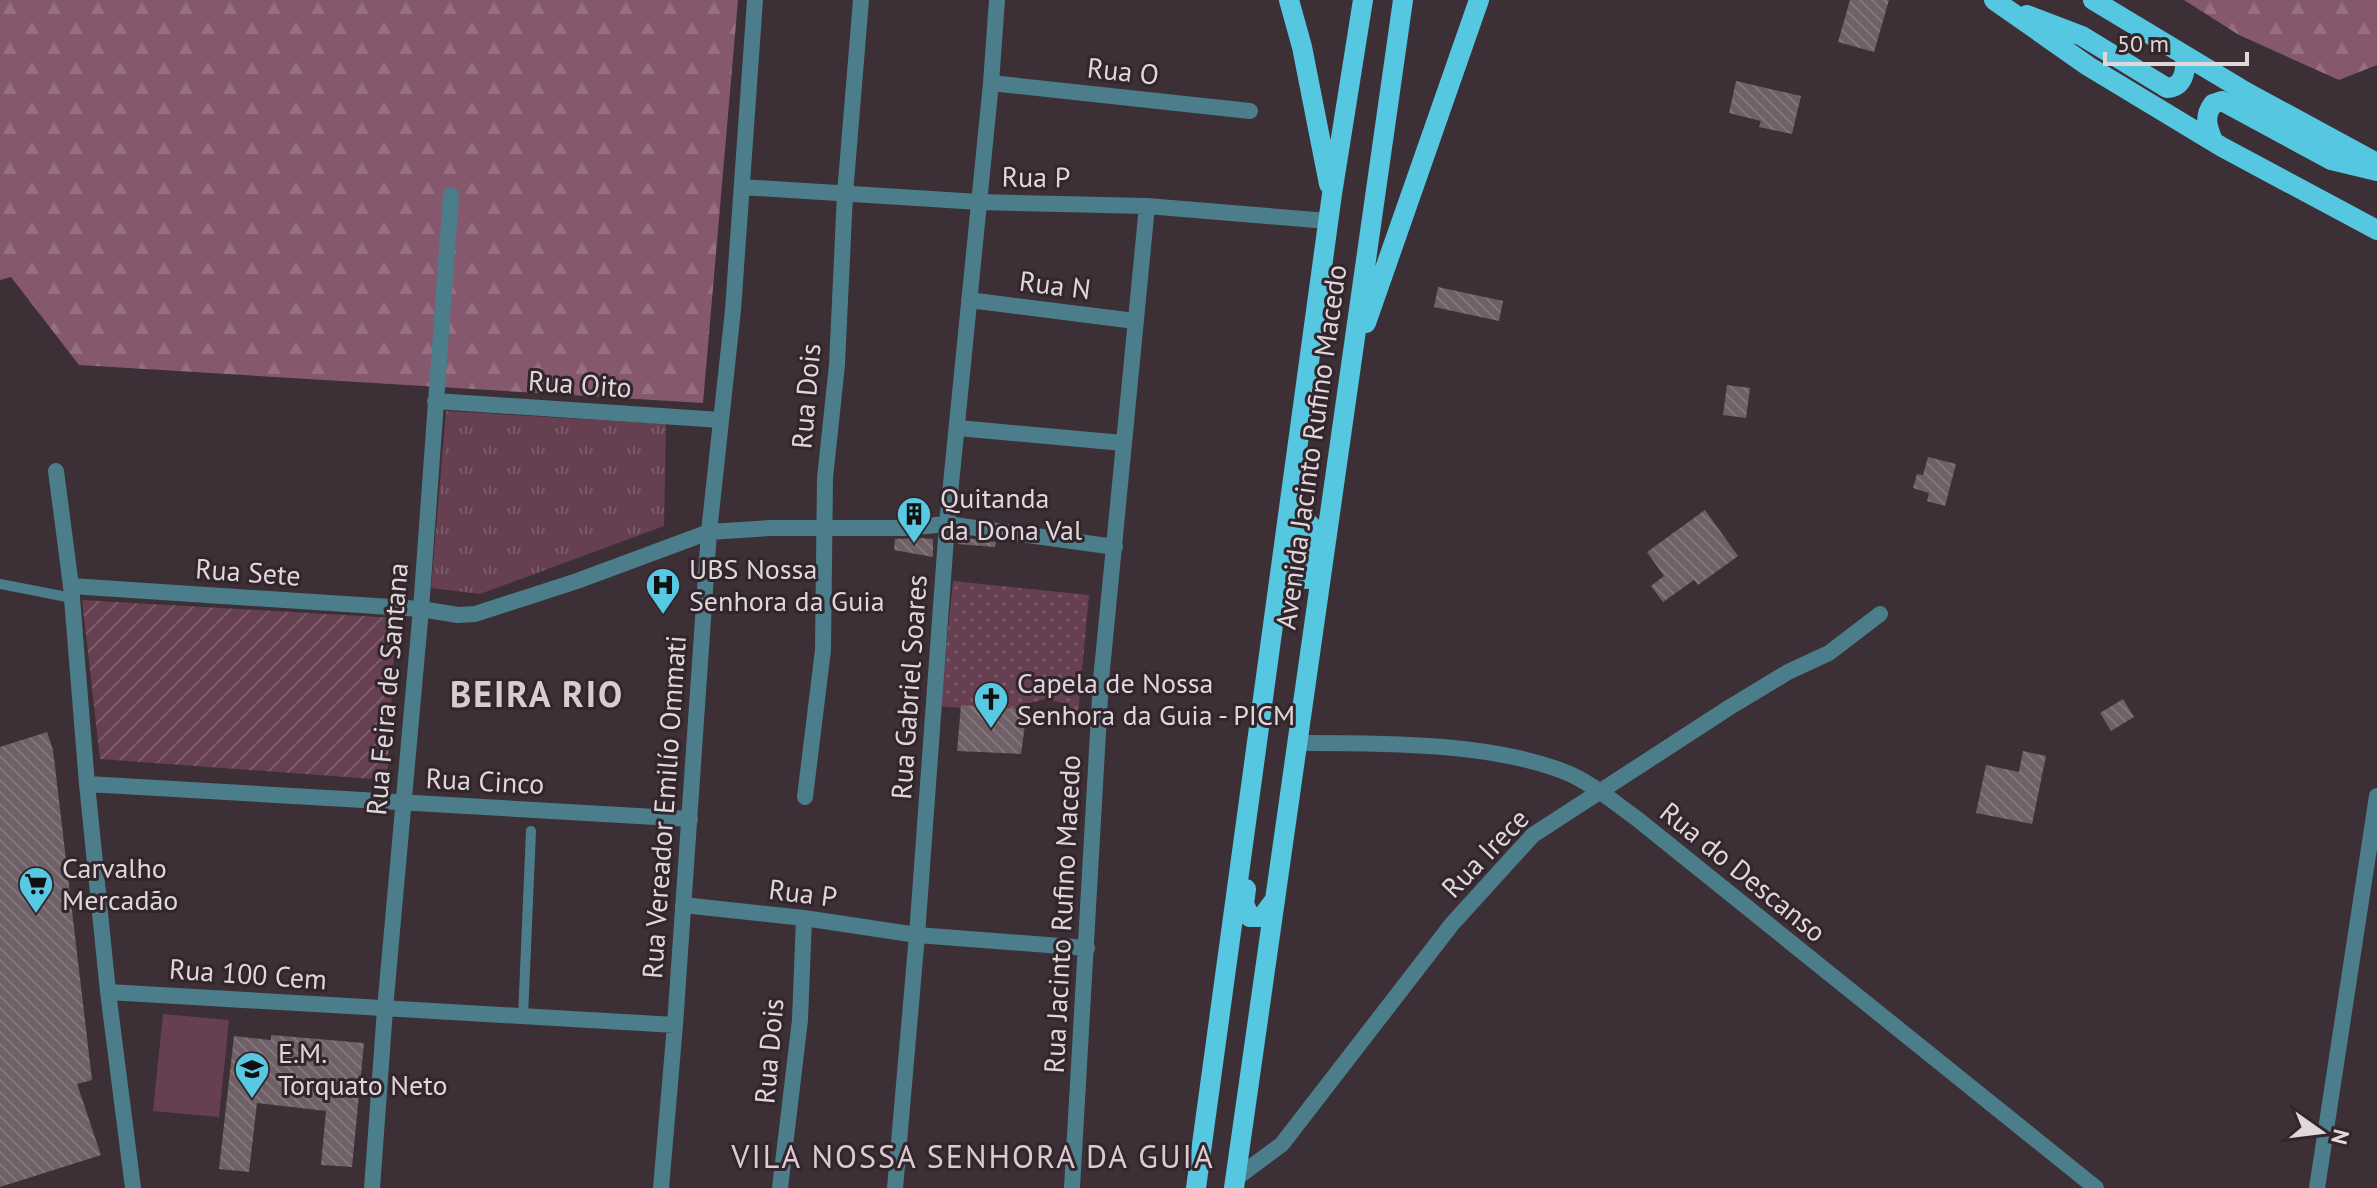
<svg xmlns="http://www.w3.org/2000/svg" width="2377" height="1188" font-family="'PT Sans',sans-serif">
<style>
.grass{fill:url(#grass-tufts)}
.forest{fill:url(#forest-firs)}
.park{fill:url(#park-dots)}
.garden{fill:url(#garden-furrows)}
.pitch{fill:#663f51}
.building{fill:url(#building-back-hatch)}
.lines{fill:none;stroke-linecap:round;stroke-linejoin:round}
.service{stroke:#4b7e8a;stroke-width:10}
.minor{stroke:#4b7e8a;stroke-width:16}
.primary{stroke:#55c7e0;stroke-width:20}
.labels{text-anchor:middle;stroke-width:6;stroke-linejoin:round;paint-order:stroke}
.street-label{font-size:28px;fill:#dfd7da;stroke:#32252b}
.poi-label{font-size:28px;fill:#dfd7da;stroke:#32252b;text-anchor:start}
.quarter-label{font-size:32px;letter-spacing:2px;fill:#dbcad1;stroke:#32252b}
.district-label{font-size:36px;font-weight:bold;letter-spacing:2px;fill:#dbcad1;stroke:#32252b}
</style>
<defs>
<pattern id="grass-tufts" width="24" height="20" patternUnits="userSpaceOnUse" patternTransform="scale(2)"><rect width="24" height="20" fill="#663f51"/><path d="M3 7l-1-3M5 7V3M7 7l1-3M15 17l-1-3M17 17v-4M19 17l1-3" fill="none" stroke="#7b5a69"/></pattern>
<pattern id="forest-firs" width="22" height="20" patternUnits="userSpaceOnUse" patternTransform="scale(2)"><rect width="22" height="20" fill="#86586e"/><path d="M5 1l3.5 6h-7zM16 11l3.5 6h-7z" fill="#976f82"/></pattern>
<pattern id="park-dots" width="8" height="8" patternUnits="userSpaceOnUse" patternTransform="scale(2)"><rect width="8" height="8" fill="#663f51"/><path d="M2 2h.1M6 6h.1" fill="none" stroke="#7b5a69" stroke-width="1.8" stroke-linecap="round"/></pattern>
<pattern id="garden-furrows" width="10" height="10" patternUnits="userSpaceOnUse" patternTransform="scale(2)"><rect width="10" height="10" fill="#663f51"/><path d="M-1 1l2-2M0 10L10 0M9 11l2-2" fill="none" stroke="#7b5a69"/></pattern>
<pattern id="building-back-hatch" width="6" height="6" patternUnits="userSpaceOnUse" patternTransform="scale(2)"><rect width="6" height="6" fill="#6e6066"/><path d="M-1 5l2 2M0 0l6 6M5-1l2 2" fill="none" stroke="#82767b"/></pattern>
</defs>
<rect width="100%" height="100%" fill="#3c2f35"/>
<path class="grass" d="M446,411L666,424L664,526L480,594L431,588Z"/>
<path class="forest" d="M0,0H738L703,403L79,365L11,277L0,280Z
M2184,0H2377V65L2339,80L2239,35Z"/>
<path class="park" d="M953,581L1089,595L1078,714L1067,704L1046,699L1029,703L1015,713L940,706Z"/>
<path class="garden" d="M82,600L396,618L387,780L100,759Z"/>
<path class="pitch" d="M163,1014L229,1020L219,1117L153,1111Z"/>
<path class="building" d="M1850,0H1889L1874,52L1838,42Z
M1736,81L1801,96L1792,134L1759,127L1761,121L1729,113Z
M1438,287L1503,301L1499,321L1434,307Z
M1727,385L1750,388L1746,418L1723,415Z
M1928,457L1956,464L1945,506L1927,501L1929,493L1913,488L1917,474L1923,475Z
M1705,510L1738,556L1698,585L1694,580L1663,602L1651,586L1664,576L1647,552Z
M958,537L996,542L995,547L958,544Z
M921,538L933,539V557L894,550L895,539Z
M2123,699L2134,717L2111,731L2100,713Z
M961,705L1027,710L1021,754L957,751Z
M47,732L53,750L92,1080L77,1084L101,1155L0,1187V747Z
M2023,751L2046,756L2032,824L1976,813L1986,765L2019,772Z
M271,1035L364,1043L352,1167L321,1165L326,1111L257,1103L249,1172L219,1169L234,1036L271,1040Z"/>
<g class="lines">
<path class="service" d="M0,584L72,598
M523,1017L531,831"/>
<path class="minor" d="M991,83L1250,111
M742,187L979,202L1147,206L1328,221
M969,300L1135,321
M435,401L721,420
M958,428L1123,443
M56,471L71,586L87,784L108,992L133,1188
M71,586L421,609L458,615L475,614L577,581L709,532L770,528H905L947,524L1115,547
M1297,743C1380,743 1494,742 1570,774C1594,785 1615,803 1636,818L2096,1188
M87,784L690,819
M805,797L823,650L825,478L837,365L845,194L861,0
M683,905L804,918L917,935L1087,948
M108,992L675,1025
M1235,1179L1282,1144L1452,924L1533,835L1730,707L1788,672L1829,653L1880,614
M372,1188L385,1009L421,609L451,195
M661,1188L675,1025L709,532L733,310L755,0
M780,1188L800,1020L804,918
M895,1188L917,935L947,524L991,83L997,0
M1072,1188L1101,680L1147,206
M2317,1188L2377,796"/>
<path class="primary" d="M1289,0L1302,47L1329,184
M1994,0L2088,66L2222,147L2377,230
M2093,0L2246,92L2377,163
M2027,15L2082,36L2167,88C2184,87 2186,71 2185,56
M2213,141C2208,128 2203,117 2213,104L2222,101L2331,160L2377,171
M1366,323L1479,0
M1285,545L1301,524L1307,522L1311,526L1313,533L1307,579
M1246,889L1244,904L1250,917H1262L1274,901
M1196,1188L1332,194L1363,0
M1234,1188L1403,0"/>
</g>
<defs>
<g id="building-pin" transform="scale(1.8)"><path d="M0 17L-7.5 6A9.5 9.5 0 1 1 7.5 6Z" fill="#57c9e2" stroke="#32252b"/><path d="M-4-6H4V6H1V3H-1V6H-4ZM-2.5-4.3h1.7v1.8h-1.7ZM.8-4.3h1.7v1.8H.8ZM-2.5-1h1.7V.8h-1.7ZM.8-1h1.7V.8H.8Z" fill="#111"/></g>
<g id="hospital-pin" transform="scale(1.8)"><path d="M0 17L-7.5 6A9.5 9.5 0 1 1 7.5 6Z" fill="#57c9e2" stroke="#32252b"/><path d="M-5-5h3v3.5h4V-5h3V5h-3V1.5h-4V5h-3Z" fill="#111"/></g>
<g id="church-pin" transform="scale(1.8)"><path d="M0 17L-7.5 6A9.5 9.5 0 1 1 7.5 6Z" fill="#57c9e2" stroke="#32252b"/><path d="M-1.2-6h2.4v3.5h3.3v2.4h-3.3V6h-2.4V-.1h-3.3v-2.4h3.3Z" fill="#111"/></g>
<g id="supermarket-pin" transform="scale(1.8)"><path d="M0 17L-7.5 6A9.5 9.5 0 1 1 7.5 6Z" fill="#57c9e2" stroke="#32252b"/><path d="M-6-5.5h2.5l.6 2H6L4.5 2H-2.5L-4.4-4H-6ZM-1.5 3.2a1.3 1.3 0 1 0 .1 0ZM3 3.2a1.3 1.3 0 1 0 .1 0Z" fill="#111"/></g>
<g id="school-pin" transform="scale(1.8)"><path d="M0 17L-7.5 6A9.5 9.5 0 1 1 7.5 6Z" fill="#57c9e2" stroke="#32252b"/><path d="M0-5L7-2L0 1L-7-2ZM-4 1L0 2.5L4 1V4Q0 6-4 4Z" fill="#111"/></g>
</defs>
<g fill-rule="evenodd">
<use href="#building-pin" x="914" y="514"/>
<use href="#hospital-pin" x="663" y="585"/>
<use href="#church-pin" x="991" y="699"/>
<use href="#supermarket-pin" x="36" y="884"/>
<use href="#school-pin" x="252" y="1069"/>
</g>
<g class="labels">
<g class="street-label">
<text transform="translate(1123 71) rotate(6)" y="10">Rua O</text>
<text transform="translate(1036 177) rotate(1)" y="10">Rua P</text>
<text transform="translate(1055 285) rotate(7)" y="10">Rua N</text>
<text transform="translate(580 384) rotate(4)" y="10">Rua Oito</text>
<text transform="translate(806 396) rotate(-85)" y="10">Rua Dois</text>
<text transform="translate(1311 447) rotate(-82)" y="10">Avenida Jacinto Rufino Macedo</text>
<text transform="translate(248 572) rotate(4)" y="10">Rua Sete</text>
<text transform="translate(909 687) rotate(-86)" y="10">Rua Gabriel Soares</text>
<text transform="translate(387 689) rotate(-85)" y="10">Rua Feira de Santana</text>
<text transform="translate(485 781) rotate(3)" y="10">Rua Cinco</text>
<text transform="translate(664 807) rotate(-86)" y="10">Rua Vereador Emilío Ommati</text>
<text transform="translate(1485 853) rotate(-46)" y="10">Rua Irece</text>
<text transform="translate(1743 872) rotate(39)" y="10">Rua do Descanso</text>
<text transform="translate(803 893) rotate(7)" y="10">Rua P</text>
<text transform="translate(1062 914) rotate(-87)" y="10">Rua Jacinto Rufino Macedo</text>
<text transform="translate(248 974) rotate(4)" y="10">Rua 100 Cem</text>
<text transform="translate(769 1051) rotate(-85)" y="10">Rua Dois</text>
</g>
<g class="poi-label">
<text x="940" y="508">Quitanda<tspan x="940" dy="32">da Dona Val</tspan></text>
<text x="689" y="579">UBS Nossa<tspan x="689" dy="32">Senhora da Guia</tspan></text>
<text x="1017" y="693">Capela de Nossa<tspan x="1017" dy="32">Senhora da Guia - PICM</tspan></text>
<text x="62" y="878">Carvalho<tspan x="62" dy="32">Mercadão</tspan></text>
<text x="278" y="1063">E.M.<tspan x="278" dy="32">Torquato Neto</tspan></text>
</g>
<g class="quarter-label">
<text x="973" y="1168">VILA NOSSA SENHORA DA GUIA</text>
</g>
<g class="district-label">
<text x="537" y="707">BEIRA RIO</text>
</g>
</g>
<g transform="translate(2321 1132) rotate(104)" stroke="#32252b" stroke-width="6" paint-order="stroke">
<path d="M0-6L14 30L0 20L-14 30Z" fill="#dfd7da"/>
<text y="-12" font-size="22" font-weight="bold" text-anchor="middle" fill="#dfd7da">N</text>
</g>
<path d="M2105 52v12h142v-12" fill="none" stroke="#dfd7da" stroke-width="4"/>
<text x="2117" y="52" font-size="24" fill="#dfd7da" stroke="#32252b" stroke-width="6" paint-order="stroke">50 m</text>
</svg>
